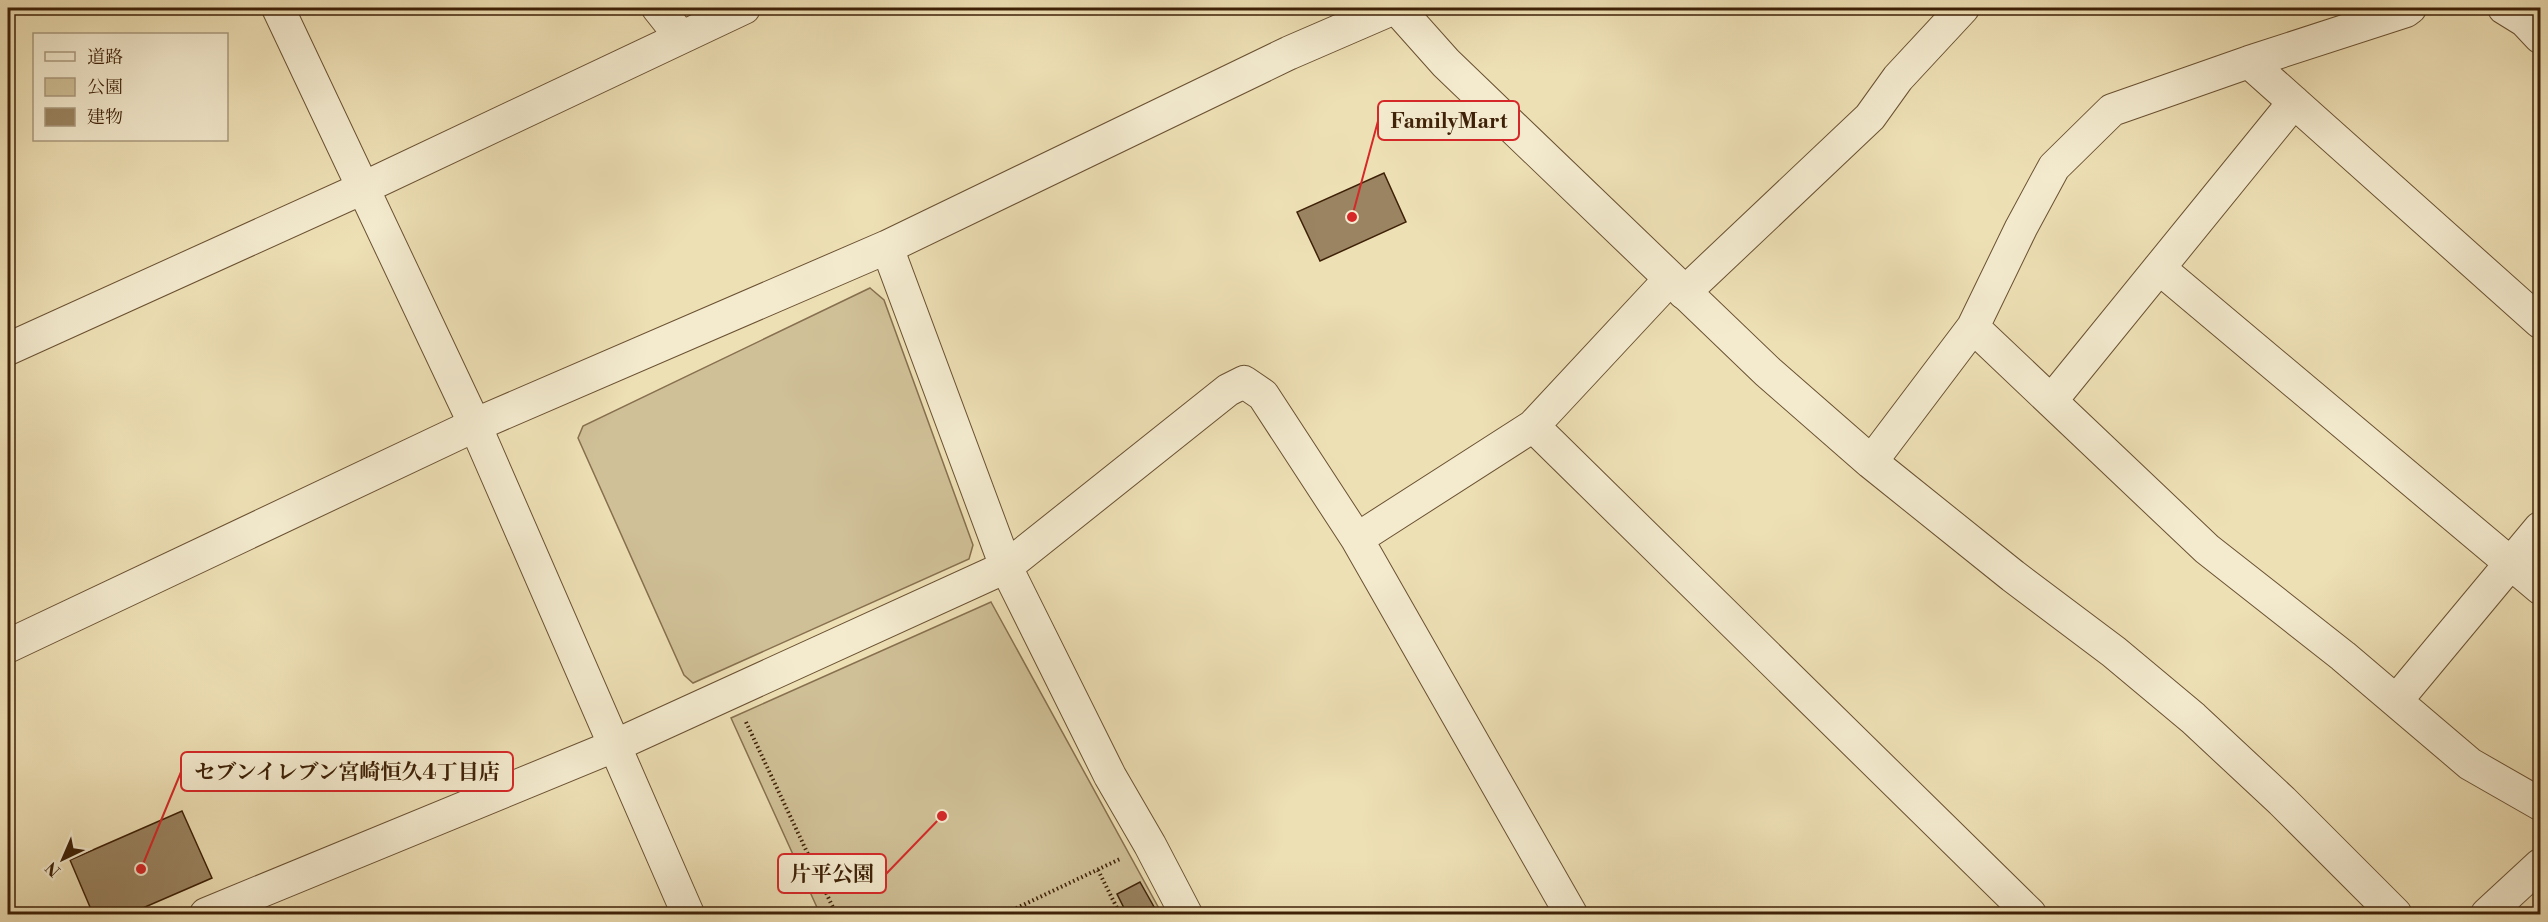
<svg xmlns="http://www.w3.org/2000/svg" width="2548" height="922" font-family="'Libre Bodoni','Noto Serif JP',serif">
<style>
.green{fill:#d0c097;stroke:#87704f;stroke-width:1.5}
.building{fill:#9a8461;stroke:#3e2107;stroke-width:1.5}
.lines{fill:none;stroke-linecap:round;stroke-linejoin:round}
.minor-casing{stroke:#6a5132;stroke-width:34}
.tertiary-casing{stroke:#6a5132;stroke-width:35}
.path{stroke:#3e2107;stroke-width:4;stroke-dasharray:1.5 3;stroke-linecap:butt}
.minor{stroke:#f4ebcf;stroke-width:32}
.tertiary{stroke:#f4ebcf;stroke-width:33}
.leader{fill:none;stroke:#d62828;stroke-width:2}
.callout-dot{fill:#d62828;stroke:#f4ebcf;stroke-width:2}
.callout{fill:#f4ebcf;stroke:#d62828;stroke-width:2}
.callout-label{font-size:21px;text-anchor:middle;font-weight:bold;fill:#3e2107}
</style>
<rect width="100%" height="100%" fill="#eee0b5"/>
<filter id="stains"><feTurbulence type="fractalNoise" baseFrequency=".00333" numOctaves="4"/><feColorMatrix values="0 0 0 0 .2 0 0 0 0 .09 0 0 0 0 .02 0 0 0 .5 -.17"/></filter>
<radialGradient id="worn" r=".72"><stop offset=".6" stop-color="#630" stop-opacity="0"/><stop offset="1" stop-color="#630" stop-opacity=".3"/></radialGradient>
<path class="green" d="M870,288L884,300L973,545L969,559L693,683L684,675L578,438L583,426Z
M991,602L1162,914H820L731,718Z"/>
<path class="building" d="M1384,173L1406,222L1320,261L1297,212Z
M182,811L212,878L129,914H93L70,860Z
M1140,882L1158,914H1127L1117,894Z"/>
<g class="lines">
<g class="minor-casing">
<path id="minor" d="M278,8L475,425L688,914
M658,8L681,37
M2504,8L2525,21L2540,37
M2249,62L2540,322
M887,247L1006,567L1110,776L1150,845L1186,914
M2159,268L2540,588
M1684,293L1870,117L1898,78L1963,8
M1973,327L2207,549L2343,656L2470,764L2540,804
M8,349L363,188L744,8
M2051,401L2294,102
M1533,426L2030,914
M1871,462L1973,327L2021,228L2054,167L2112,110L2249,62L2406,11L2410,8
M1357,539L1533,426L1670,279
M2396,701L2540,528
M206,914L614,746L1006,567L1228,390L1244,382L1263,395L1357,539L1571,914
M2487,914L2540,865"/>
</g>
<g class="tertiary-casing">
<path id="tertiary" d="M1397,8L1446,63L1768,372L1871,462L2013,576L2114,652L2193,718L2282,801L2395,914
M8,646L475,425L887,247L1289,53L1393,8"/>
</g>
<path class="path" d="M746,722L836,914
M1098,870L1120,914
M1004,914L1120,859"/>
<use href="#minor" class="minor"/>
<use href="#tertiary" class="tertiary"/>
</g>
<path class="leader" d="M1352 217L1378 121M141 869L181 772M942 816L886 874"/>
<g class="callout-dot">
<circle cx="1352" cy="217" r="6"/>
<circle cx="141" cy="869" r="6"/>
<circle cx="942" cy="816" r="6"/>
</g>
<g class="callout">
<rect x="1378" y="101" width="141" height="39" rx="6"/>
<rect x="181" y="752" width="332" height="39" rx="6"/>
<rect x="778" y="854" width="108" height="39" rx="6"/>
</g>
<g class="callout-label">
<text x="1449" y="128">FamilyMart</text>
<text x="347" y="779">セブンイレブン宮崎恒久4丁目店</text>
<text x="832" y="881">片平公園</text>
</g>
<rect width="2548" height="922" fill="none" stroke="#eee0b5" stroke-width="30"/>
<rect x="9" y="9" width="2530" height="904" fill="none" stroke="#3e2107" stroke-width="3"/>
<rect x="15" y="15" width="2518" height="892" fill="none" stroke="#3e2107" stroke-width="1.5"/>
<rect x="33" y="33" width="195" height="108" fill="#f4ebcf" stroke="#ab9a7f" stroke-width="1.5"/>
<rect x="45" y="52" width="30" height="9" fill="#f4ebcf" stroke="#ab9a7f" stroke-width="1.5"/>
<text x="87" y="63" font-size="18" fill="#3e2107">道路</text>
<rect x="45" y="78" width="30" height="18" fill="#d0c097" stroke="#ab9a7f" stroke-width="1.5"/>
<text x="87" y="93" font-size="18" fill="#3e2107">公園</text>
<rect x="45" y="108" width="30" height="18" fill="#9a8461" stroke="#ab9a7f" stroke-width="1.5"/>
<text x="87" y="123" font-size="18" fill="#3e2107">建物</text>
<g transform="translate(63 859) rotate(224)" stroke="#f4ebcf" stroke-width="4.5" paint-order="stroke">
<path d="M0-4.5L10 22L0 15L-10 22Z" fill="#3e2107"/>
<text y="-9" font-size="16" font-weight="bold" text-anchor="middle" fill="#3e2107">N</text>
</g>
<rect width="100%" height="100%" filter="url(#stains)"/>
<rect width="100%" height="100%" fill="url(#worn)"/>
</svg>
